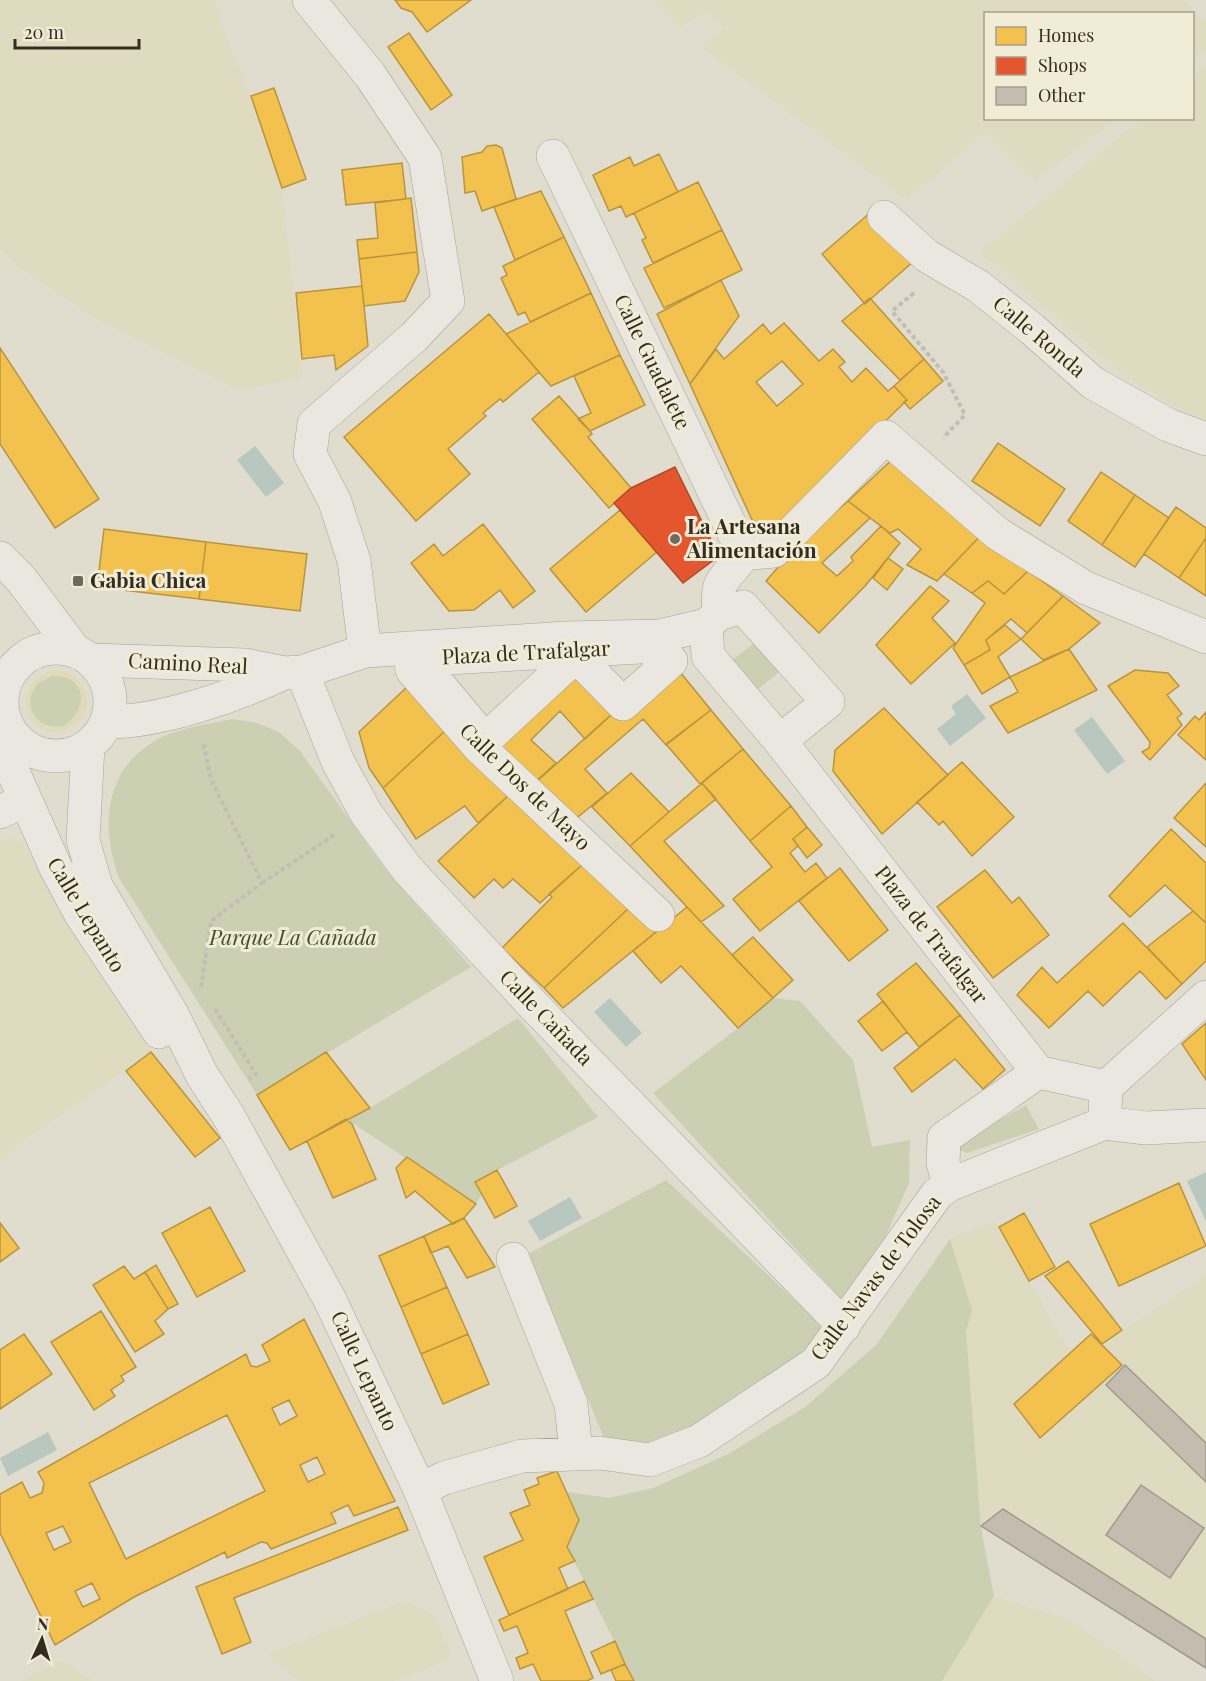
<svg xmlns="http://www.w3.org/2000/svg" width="1206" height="1681" font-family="'Playfair Display',serif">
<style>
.farmland{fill:#dedbc0}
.green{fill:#ccd0b2}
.sand{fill:#e1dab9;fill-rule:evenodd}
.water{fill:#b8c7bf}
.homes{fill:#f2c14e;stroke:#b99440;stroke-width:1.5;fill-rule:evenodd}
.shops{fill:#e4572e;stroke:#af4a2a;stroke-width:1.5}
.building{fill:#c4bdaf;stroke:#a0998e;stroke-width:1.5}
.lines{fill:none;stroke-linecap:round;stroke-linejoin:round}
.pedestrian-casing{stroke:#a6a297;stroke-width:34}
.minor-casing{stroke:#a6a297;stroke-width:34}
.tertiary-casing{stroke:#a6a297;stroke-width:34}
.path{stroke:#c1beb6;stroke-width:4;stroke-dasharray:4.5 3;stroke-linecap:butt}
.pedestrian{stroke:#e9e7df;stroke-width:33}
.minor{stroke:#e9e7df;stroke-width:33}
.tertiary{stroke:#e9e7df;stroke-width:33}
.poi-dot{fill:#706a5d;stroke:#f1ecd5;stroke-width:2}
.labels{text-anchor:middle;stroke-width:6;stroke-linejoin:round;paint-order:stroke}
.street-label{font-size:21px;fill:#342c20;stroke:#f1ecd5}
.poi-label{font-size:21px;font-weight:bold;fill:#342c20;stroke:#f1ecd5;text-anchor:start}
.park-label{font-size:21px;font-style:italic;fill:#414e29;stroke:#f1ecd5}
</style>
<rect width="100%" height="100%" fill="#e0ddce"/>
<path class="farmland" d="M0,0H216L226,37L251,96L282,188L303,378L237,390L96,319L19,267L0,247Z
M653,0H1183L1206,22V49L1193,59L1192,14H986V118L1116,119L1035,181L985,133L907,200L701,47L724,28L706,12L680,28Z
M1206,65V426L1125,376L980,252L1141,119L1192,118L1193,76Z
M4,838L20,839L151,1052L23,1141L0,1164V840Z
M996,1221L1070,1353L1091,1334L1102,1344L1206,1276V1668L981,1526L966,1331L972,1310L950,1239Z
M994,1596L1070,1620L1156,1681H942Z
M403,1601L434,1615L453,1659L394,1681H300L266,1655Z
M61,1661L93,1681H21Z"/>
<path class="green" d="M761,638L784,668L752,694L728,663Z
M30 701a26 26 0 1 1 52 0a26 26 0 1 1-52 0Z
M233,719L257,723L279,732L300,751L385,869L471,967L257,1095L119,878C101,828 103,773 153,742C175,728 208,724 233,719Z
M773,998L800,1001L853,1060L872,1147L910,1140L909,1183L881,1247L843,1301L653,1093L738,1028Z
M518,1018L598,1117L475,1182L482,1194L476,1204L346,1119L370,1108Z
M1026,1105L1039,1129L967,1153L960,1150L959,1143Z
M666,1180L825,1328L795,1360L735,1408L645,1448L604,1438L528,1254Z
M950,1239L972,1310L966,1331L981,1528L994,1596L942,1681H634L567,1547L579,1520L567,1492L609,1498L653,1488L728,1454L805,1407L877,1344Z"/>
<path class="sand" d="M54,670C66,671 75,674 82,685C108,727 31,759 25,698L35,679ZM52,676C113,675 64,760 34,715C27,704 31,694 37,684Z"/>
<path class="water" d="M255,446L284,483L266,497L237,460Z
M967,694L986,718L950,746L937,729L956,714L951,706Z
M1092,717L1125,761L1107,774L1074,730Z
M610,998L642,1033L626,1047L594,1012Z
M1206,1172V1221L1187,1181Z
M570,1197L582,1218L540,1241L528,1221Z
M48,1432L57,1450L8,1476L0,1458Z"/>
<path class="homes" d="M395,0H471L427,32L412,12L401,8Z
M409,33L452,95L431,110L388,47Z
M274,88L306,179L282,188L251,96Z
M496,145L502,148L516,199L482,211L475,191L465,193L462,157L482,152L487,146Z
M659,154L678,192L626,217L621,206L609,211L593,175L630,157L634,166Z
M402,163L406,199L346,205L342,170Z
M698,182L722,230L653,263L642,240L646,238L634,213Z
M541,191L564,237L515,260L494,207Z
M411,198L417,252L359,259L357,240L378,238L375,203Z
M871,212L914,261L865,304L822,254Z
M722,230L742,270L664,308L644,268Z
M564,237L591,293L530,322L525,312L518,315L501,278L507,275L503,266Z
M417,252L419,272L405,301L364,306L359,259Z
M721,280L739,316L690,384L657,314Z
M362,286L368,346L336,370L334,355L302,359L296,293Z
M591,293L620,355L551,386L506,334Z
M870,298L924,359L900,380L842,321Z
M489,314L539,372L503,402L500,399L483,413L486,416L448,449L470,474L416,521L344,437Z
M784,323L819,361L833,349L845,362L839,367L852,382L866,368L888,391L894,386L907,400L776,529L752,520L690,384L716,349L724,359L763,324L771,334ZM782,361L803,384L777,406L756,382Z
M0,348L99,499L55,528L0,444Z
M620,355L645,405L590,431L578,419L591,413L574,376Z
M924,359L943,381L910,409L904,402L907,400L894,386Z
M559,396L590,431L592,434L588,437L631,488L609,508L532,419Z
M998,443L1065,489L1040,526L972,481Z
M899,453L984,532L937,581L907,565L921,549L898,529L890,533L848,501Z
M1101,472L1135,495L1102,545L1068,521Z
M1135,495L1169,518L1135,567L1102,545Z
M848,501L870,518L822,563L837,576L853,561L851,557L881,526L900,543L866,585L819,633L766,581L800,542Z
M1176,507L1206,528V538L1179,578L1144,554Z
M620,510L657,552L586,612L550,569Z
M483,524L535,591L513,608L500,590L474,610L449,611L411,563L434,544L443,556Z
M104,529L206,542L199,599L97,587Z
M984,532L1028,571L1004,594L988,581L972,593L944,574Z
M1206,538V596L1179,578Z
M206,542L307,554L300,611L199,599Z
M888,558L903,569L887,590L873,578Z
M1028,571L1063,596L1027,633L1011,619L986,640L990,650L964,665L953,648L985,603L972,593L988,581L1004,594Z
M930,586L949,601L932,618L955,643L911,684L876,645Z
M1063,596L1100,623L1069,649L1043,660L1021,639Z
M1005,625L1021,639L998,657L1010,677L982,694L964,665L990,650L986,640Z
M1069,649L1097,690L1008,733L990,706L1018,692L1010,677Z
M576,656L623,704L585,739L560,711L531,740L556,763L531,786L485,740Z
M671,661L711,710L666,745L643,719L585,769L607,793L573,821L535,783Z
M1135,670L1168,673L1179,686L1167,695L1182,714L1177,718L1182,725L1150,760L1142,752L1149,748L1150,742L1108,686Z
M408,686L447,729L383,788L369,768L359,732Z
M884,708L948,775L882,834L833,771L835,750Z
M711,710L743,749L700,784L666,744Z
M1206,712V760L1178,735L1195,716L1199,720Z
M447,729L511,793L478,823L465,806L416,839L383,788Z
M743,749L791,806L750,841L702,783Z
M962,762L1014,817L972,856L943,821L939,825L917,802Z
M631,773L669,812L630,846L592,807Z
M702,783L716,799L664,841L724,906L701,922L630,846Z
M1206,783V847L1174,818Z
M511,793L583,864L540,903L513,879L503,888L494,879L474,898L438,861Z
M791,806L807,827L793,839L798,846L790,853L805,872L816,863L827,878L760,931L733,899L772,867L750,841Z
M807,827L822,845L807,858L793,839Z
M1171,829L1206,863V923L1165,885L1130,917L1109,896Z
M583,864L631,906L544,988L502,948L552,897L549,894Z
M840,868L888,930L849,961L799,901Z
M985,870L1012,903L1019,897L1049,935L993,978L937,907Z
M631,906L657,931L563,1008L544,988Z
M687,907L773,998L738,1028L681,966L661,983L633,951Z
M1193,911L1206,923V961L1182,984L1147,947Z
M1123,923L1182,984L1166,999L1140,971L1103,1006L1088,991L1049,1028L1017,995L1042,967L1057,983Z
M753,937L793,980L773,998L732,955Z
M916,963L960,1015L919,1047L877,994Z
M883,1001L907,1032L882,1051L858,1021Z
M960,1015L1005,1070L983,1089L955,1059L912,1092L894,1068Z
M1206,1023V1080L1182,1044Z
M151,1052L220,1138L195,1157L126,1071Z
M326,1052L370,1108L290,1150L257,1095Z
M346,1119L352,1124L376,1179L333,1198L307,1141Z
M407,1157L476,1204L464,1218L453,1224L415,1191L406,1198L396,1168Z
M497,1170L517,1206L495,1218L475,1182Z
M1179,1183L1206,1246L1119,1286L1090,1224Z
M210,1207L245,1271L197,1297L162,1233Z
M1024,1213L1055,1267L1029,1281L999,1227Z
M464,1218L495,1267L467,1278L448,1246L431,1253L424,1236Z
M0,1223L19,1248L0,1262Z
M424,1236L447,1287L401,1307L379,1256Z
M1068,1261L1122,1330L1102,1344L1045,1276Z
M156,1265L178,1304L168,1309L145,1272Z
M124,1266L134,1279L145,1272L168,1309L155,1321L164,1334L135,1352L93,1285Z
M447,1287L468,1334L421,1354L401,1307Z
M101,1311L136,1367L121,1376L124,1381L111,1390L115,1396L94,1410L51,1342Z
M304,1319L395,1501L354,1516L348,1505L331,1513L336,1523L271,1549L267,1543L261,1542L227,1558L225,1552L134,1597L55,1645L0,1533V1494L22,1482L30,1498L42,1493L44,1483L38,1472L246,1354L251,1366L257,1367L270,1361L262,1345ZM289,1400L297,1416L280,1425L272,1408ZM227,1415L265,1491L126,1559L89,1483ZM317,1457L325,1474L308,1482L300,1465ZM63,1526L71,1542L54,1550L46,1533ZM92,1583L100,1599L83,1607L75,1591Z
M24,1334L52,1374L0,1409V1350Z
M468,1334L489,1384L443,1404L421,1354Z
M1091,1334L1122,1365L1040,1438L1014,1404Z
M557,1471L579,1520L567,1547L575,1561L559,1568L568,1589L509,1615L484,1557L523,1540L510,1513L530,1505L524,1490L539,1484L537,1478Z
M398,1507L408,1530L234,1598L251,1642L222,1654L196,1587Z
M584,1581L593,1599L565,1611L593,1678L587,1681H541L533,1664L520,1669L516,1658L528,1653L517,1626L504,1631L499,1620Z
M615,1641L625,1664L601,1674L591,1652Z
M625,1664L634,1681H616L611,1670Z"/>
<path class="shops" d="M675,467L719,556L683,583L614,503L631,488Z"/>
<path class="building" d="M1125,1365L1206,1443V1482L1106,1385Z
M1141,1485L1204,1528L1170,1578L1106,1535Z
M1003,1509L1206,1639V1668L981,1526Z"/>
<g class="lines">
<g class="pedestrian-casing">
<path id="pedestrian" d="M658,646L671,661L623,704L576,656L485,740L429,673L430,659Z"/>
</g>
<g class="minor-casing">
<path id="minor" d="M309,0L370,75L425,158L448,301L414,337L314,424L310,454L335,502L354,561L365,651
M553,156L744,554
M884,217L927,256L978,286L1032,329L1093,383L1168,425L1206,439
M744,554L774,551L886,437L998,534L1086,588L1206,637
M719,614C715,577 725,581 744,554
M409,648L412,670L479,747L658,915
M91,660L245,665L284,673L302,672L365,651L566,638L659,636L706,625L719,614L743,607L828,702L780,741L708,656L706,625
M302,672L338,762L366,813L407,869L535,1007L844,1326
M0,715L3,714
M107,722C161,722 235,696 284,673
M780,741L1038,1072
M0,812L25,800
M1105,1110L1106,1087L1206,997
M949,1185L943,1163L944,1138L1038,1072L1106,1087
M513,1259L571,1404L576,1453
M420,1490L444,1478L522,1456L600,1453L650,1460L699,1441L816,1363L937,1194L949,1185L1105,1123L1146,1128L1206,1125"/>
</g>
<g class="tertiary-casing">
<path id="tertiary" d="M0,558L21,579L75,651
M2 702a54 54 0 1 1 108 0a54 54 0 1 1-108 0Z
M13,735L10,765L56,868L80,913L159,1032
M88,746L83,840L96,886L172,1014L202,1075L229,1117L329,1298L420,1490L497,1681"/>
</g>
<path class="path" d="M914,293L892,311L943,372L965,415L943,438
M262,883L334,835
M201,987L211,921L262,883L211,780L203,742
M215,1009L256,1074L249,1079"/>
<use href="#pedestrian" class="pedestrian"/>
<use href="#minor" class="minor"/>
<use href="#tertiary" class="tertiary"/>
</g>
<g class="poi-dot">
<circle cx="675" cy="539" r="6"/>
<rect x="72" y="575" width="12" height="12" rx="3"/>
</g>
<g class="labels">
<g class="street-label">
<text transform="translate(1039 337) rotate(40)" y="7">Calle Ronda</text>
<text transform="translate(652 362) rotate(64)" y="7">Calle Guadalete</text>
<text transform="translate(526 653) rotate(-3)" y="7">Plaza de Trafalgar</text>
<text transform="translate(188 664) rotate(3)" y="7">Camino Real</text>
<text transform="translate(525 787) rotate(44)" y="7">Calle Dos de Mayo</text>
<text transform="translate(86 915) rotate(59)" y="7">Calle Lepanto</text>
<text transform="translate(931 935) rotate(52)" y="7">Plaza de Trafalgar</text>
<text transform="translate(546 1018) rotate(46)" y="7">Calle Cañada</text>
<text transform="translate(876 1278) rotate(-53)" y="7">Calle Navas de Tolosa</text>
<text transform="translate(364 1371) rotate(65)" y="7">Calle Lepanto</text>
</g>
<g class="poi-label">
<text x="687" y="534">La Artesana<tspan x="687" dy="24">Alimentación</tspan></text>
<text x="90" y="588">Gabia Chica</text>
</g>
<g class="park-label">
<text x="293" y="945">Parque La Cañada</text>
</g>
</g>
<rect x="984" y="12" width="210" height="108" fill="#f1ecd5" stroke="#a59f8d" stroke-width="1.5"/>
<rect x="996" y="27" width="30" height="18" fill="#f2c14e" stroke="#a59f8d" stroke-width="1.5"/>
<text x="1038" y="42" font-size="18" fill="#342c20">Homes</text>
<rect x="996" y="57" width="30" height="18" fill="#e4572e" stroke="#a59f8d" stroke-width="1.5"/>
<text x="1038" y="72" font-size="18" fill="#342c20">Shops</text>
<rect x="996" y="87" width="30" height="18" fill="#c4bdaf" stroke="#a59f8d" stroke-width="1.5"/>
<text x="1038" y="102" font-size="18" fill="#342c20">Other</text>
<g transform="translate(42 1639) rotate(4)" stroke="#f1ecd5" stroke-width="4.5" paint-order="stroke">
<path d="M0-4.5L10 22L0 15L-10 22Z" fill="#342c20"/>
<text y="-9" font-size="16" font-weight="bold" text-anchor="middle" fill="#342c20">N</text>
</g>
<path d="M15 39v9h124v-9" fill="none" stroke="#342c20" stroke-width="3"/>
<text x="24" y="39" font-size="18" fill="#342c20" stroke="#f1ecd5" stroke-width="4.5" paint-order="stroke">20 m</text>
</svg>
